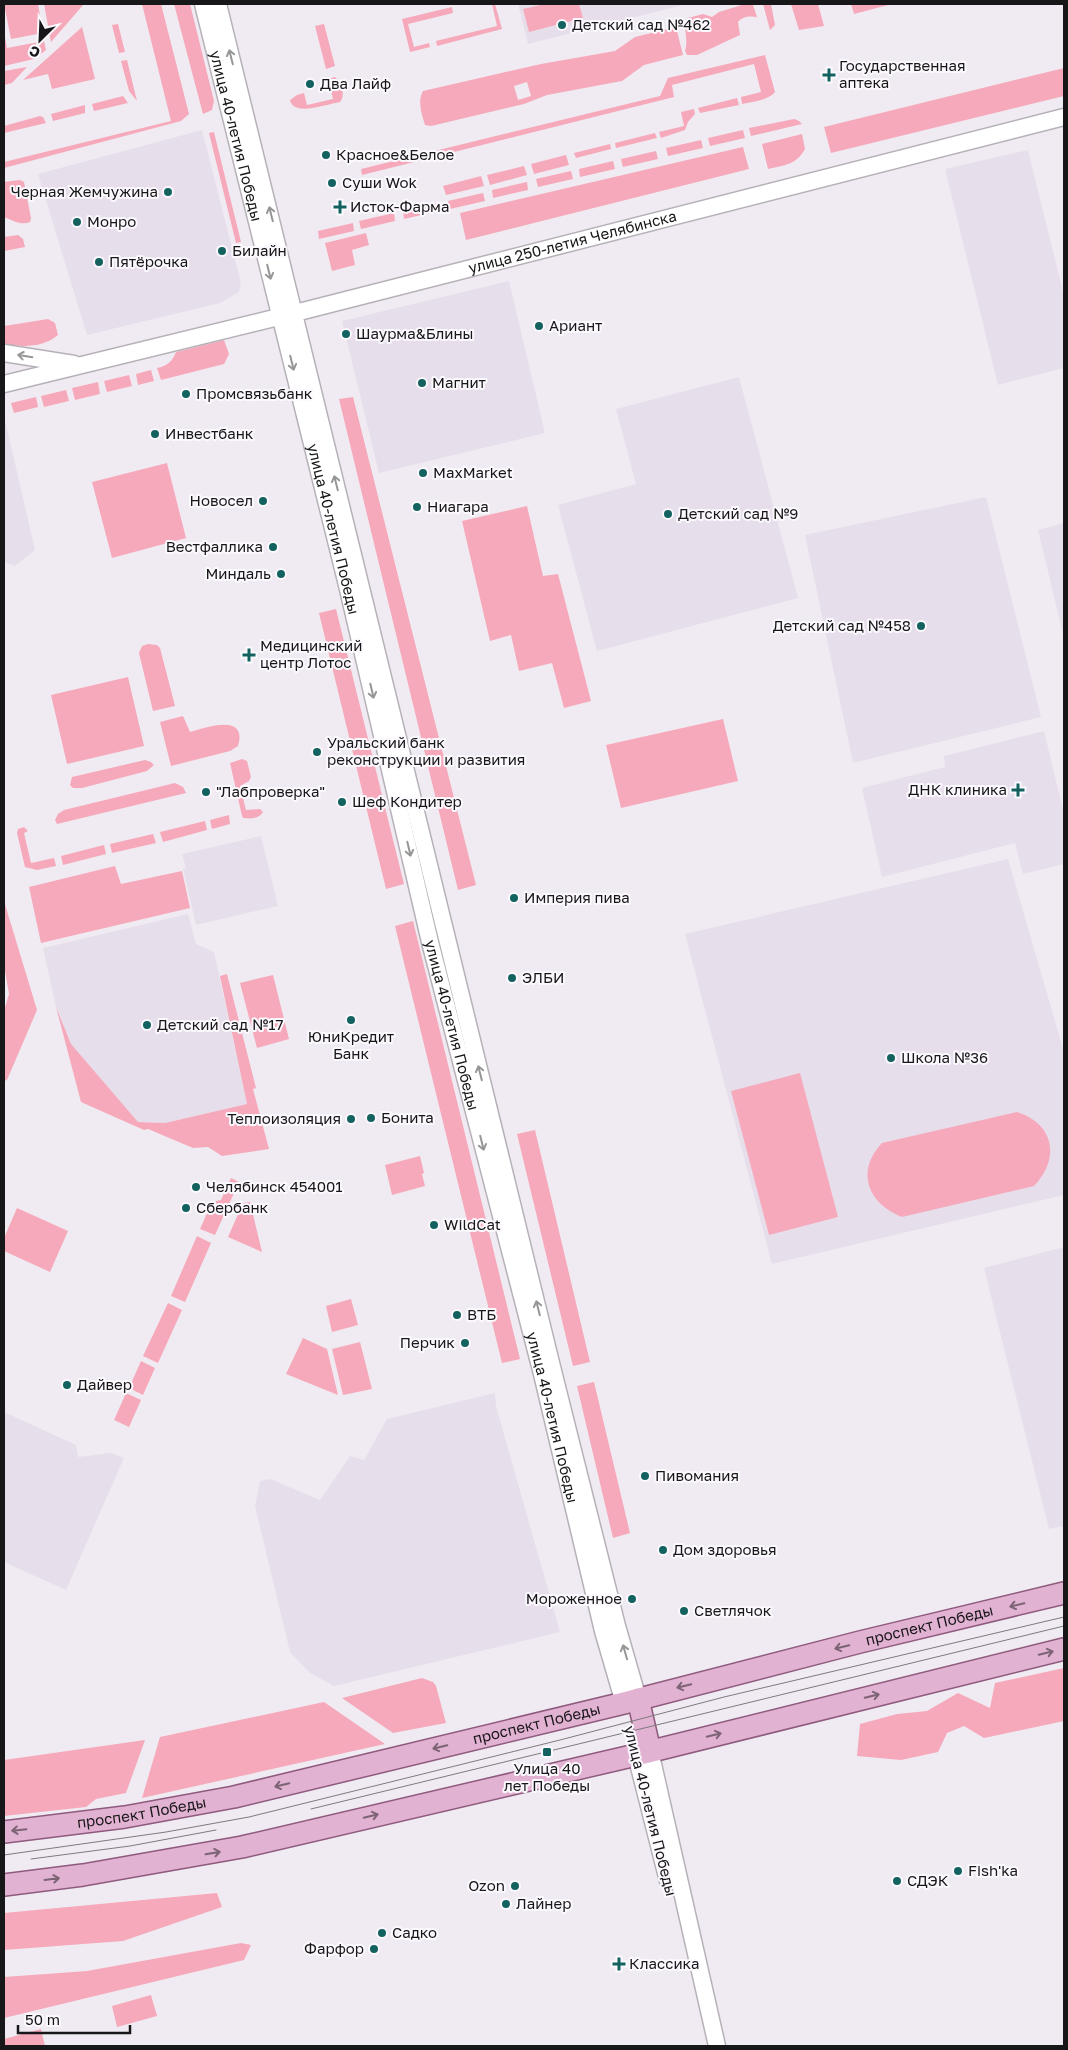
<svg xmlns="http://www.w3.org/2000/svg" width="1068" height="2050" font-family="'Golos Text',sans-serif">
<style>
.built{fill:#e7deeb}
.green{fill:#f6a9ba;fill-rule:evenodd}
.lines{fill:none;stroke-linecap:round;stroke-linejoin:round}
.minor-casing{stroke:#b6b1b8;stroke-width:19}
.major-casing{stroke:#8e5a7d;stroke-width:24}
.minor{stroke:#fff;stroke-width:16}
.major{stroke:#e2b2d2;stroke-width:21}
.tram{stroke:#7d7a7f;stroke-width:1}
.oneway{stroke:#979697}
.oneway2{stroke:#7c6475}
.poi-dot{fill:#136260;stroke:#fcf9fe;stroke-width:2}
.labels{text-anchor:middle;stroke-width:4;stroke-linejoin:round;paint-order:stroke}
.poi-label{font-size:15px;fill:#171618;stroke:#fcf9fe;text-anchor:start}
.street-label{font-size:15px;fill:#171618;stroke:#fcf9fe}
</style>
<rect width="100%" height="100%" fill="#f0ebf2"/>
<path class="built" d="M518,4H687L528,44Z
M202,130L241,283L239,292L220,303L87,335L38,174Z
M1028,150L1064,296V368L998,385L945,169Z
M509,281L545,433L379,473L342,321Z
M739,377L798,598L597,651L558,505L636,484L616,409Z
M5,420L35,550L15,566L4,562V421Z
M986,497L1041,717L853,763L805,535Z
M1064,523V638L1038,530Z
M1044,731L1064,814V864L1023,874L1015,843L882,877L862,788L945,767L944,756Z
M261,836L278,906L196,925L183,869L186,868L182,854Z
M1008,859L1064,1052V1195L772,1264L685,934Z
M188,914L196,944L214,952L247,1104L165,1123L138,1122L71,1044L56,1007L43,948Z
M1064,1247V1526L1049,1529L984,1268Z
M495,1393L496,1406L560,1632L334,1686L310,1673L290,1652L255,1506L260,1481L270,1479L320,1500L350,1456L364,1460L387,1419Z
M4,1412L76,1445L78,1457L111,1453L124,1458L66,1590L4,1562Z"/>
<path class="green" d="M4,4H38L43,33L11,39Z
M44,4H84L51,42Z
M142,4H161L189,114L181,121L4,168V162L171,121Z
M174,4H190L214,101L212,110L203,114Z
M492,4H495L502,29L437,46L436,41L497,26Z
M545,4H579L583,18L529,32L523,9Z
M745,4L753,5L757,17C750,16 743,16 738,22L740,35L697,55H687L685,51C689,39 682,29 688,18L703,14L712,17L719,12Z
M763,4H771L775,25L770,30Z
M791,4H818L824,26L799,30Z
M851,4H892L854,14Z
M452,7L453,13L408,24L414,47L429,43L430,47L410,52L402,19Z
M118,24L125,52L119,53L112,25Z
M324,24L335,66L326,69L315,26Z
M82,27L95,79L52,89L48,74L23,80Z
M676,27L683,55L644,65L622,81L547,95L524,104L431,126L425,125C422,115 417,101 423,91L541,64L615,51L635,37ZM527,82L531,96L518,100L514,86Z
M4,32L7,48L44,41L46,50L34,59L4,66Z
M765,55L775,92C769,100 752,102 742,104L741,97L761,92L754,64L672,85L674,97L362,175L361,169L660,96L668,78Z
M127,60L137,101L129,91L121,61Z
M27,67L12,83L4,85V71Z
M1064,68V96L831,153L824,127Z
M335,77C341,82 346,95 340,102C327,104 293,117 290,100L297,95L304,93L307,105L333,99L328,79Z
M123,96L128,103L94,111L92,104Z
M737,98L739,105L700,113L698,108Z
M85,105V113L53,121L51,114Z
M694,109L695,114L688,122L685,130L661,138L659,132L684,126L681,112Z
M40,116L43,117L46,123L4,133V126Z
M794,119L799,121L802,124L751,136L749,128Z
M743,130L745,138L710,146L708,138Z
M214,132L241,242L236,243L209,133Z
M655,133L657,138L616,148L615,143Z
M802,134L805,149C796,165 785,165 768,169L762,144Z
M701,140L703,148L668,156L666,148Z
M610,144L611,149L576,158L574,153Z
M743,147L749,169L466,240L460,213Z
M656,151L658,159L623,167L621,159Z
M566,155L569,165L534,174L531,164Z
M613,161L615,169L580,177L579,169Z
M524,166L527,175L490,185L487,175Z
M571,171L573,179L538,187L536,179Z
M481,176L484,186L446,195L443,186Z
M20,180L24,182L31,218L30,222C21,226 12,220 4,217V182Z
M527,182L528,190L493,198L492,190Z
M483,193L485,201L450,209L448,201Z
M438,203L439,211L404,219L403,211Z
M394,213L395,221L361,229L359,221Z
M353,223L354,231L319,239L318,231Z
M366,233L369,245L352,250L355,265L332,271L325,243Z
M18,235L23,239L25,247L4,251V237Z
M48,319L55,323L58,335C43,348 22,347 4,344V326Z
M224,340L229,354L224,364L161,380L157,368C167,366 172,362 176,352Z
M151,370L154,381L138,385L136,374Z
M129,375L132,386L107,392L104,381Z
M98,382L100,394L75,400L72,388Z
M66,390L69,401L44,407L41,396Z
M36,397L38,407L14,413L11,403Z
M353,397L476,885L458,890L339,399Z
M167,463L186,538L112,558L92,482Z
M527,506L543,576L558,574L591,701L564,708L552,663L519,671L511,635L490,641L462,521Z
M336,609L404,884L386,889L319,613Z
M148,644L157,645L160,648L175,706L153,711L139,653L142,646Z
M128,677L144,746L67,764L51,695Z
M183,716L190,732C205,728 248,712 238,746L230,751L171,766L160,722Z
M723,719L738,781L621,808L606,745Z
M242,759L247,761L251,777L249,781L240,786L246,810L260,809L263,812C259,819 250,819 243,818L242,816L230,763Z
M145,760L151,762L154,765L147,771L82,788H73L70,785L72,777Z
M175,783L183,787L186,793L57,824L55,820L58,814L64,810Z
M229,815L230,824L212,829L210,820Z
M205,821L207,830L163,842L160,832Z
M24,827L28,831L24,833L31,863L54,858L56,866L37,870L25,867L17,833L18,829Z
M153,834L156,843L112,853L110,844Z
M104,845L106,854L63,865L61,856Z
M115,866L121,884L182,871L190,908L41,943L29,887Z
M4,901L37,1010L7,1080L4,1081V1011L9,994L4,965Z
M413,921L520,1359L502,1363L395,926Z
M227,974L256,1088L253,1089L269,1149L222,1156L208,1147L193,1148L148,1129L144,1130L81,1102L56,1007L71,1044L138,1122L165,1123L247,1104L220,976Z
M273,975L289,1039L257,1048L240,983Z
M800,1073L838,1217L769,1235L731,1091Z
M1017,1112C1055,1124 1060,1159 1034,1186L902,1217C868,1204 855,1171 882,1143Z
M535,1130L590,1362L573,1366L517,1134Z
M420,1156L424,1173L422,1174L425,1186L392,1195L385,1165Z
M231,1178L239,1182L215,1235L200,1229L212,1202L221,1200Z
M250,1202L262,1252L228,1237L243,1203Z
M17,1208L68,1231L50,1272L4,1251V1238Z
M197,1236L211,1243L185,1302L171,1296Z
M351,1299L358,1325L332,1332L326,1306Z
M168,1303L182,1310L158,1363L143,1356Z
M303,1338L327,1349L338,1395L286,1374Z
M360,1342L372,1389L343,1395L332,1349Z
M141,1361L155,1368L143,1395L129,1388Z
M594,1382L630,1533L613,1538L577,1386Z
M126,1393L141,1400L129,1427L114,1420Z
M1064,1668V1721L984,1738L964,1726L947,1733L938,1752L901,1760L857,1756L860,1724L897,1714L927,1711L958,1693L990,1708L995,1683Z
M422,1678L433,1682L436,1686L446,1723L393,1733L342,1698Z
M324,1702L385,1744L142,1798L160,1737Z
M145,1740L126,1793L96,1799L86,1807L4,1816V1760Z
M217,1893L222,1907L123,1941L4,1950V1913Z
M241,1943L251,1945L244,1960L4,2018V1977L87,1971Z
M151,1995L157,2016L117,2027L112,2006Z
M41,2029L45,2046H4V2039Z"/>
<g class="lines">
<g class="minor-casing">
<g id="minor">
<path id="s1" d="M203,4L347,585L430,942L542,1374L603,1631L624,1703"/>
<path d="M218,4L553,1371L617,1626L638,1699"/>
<path d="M4,353L74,364"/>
<path id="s2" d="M4,384L295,313L1064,117"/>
<path d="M650,1751L717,2046"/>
<path d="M636,1755L668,1881"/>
</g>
</g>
<g class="major-casing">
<g id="major">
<path d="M638,1699L650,1751"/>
<path id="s3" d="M4,1832L125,1817L234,1797L624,1703L860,1642L1064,1593"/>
<path d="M4,1885L83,1875L242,1847L636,1755L1064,1649"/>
</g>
</g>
<use href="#minor" class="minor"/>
<use href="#major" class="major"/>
<path class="tram" d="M311,1809L1064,1626
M4,1855L166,1832L249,1817L560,1740L724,1697L1064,1617
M31,1859L130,1846L216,1830"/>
</g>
<defs><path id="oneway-shaft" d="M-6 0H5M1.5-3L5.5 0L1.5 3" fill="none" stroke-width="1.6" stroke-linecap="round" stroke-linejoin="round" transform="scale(1.25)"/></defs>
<g class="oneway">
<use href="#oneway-shaft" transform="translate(231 57) rotate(-104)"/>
<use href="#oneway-shaft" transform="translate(271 214) rotate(-104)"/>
<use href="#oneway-shaft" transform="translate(269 272) rotate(76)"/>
<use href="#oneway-shaft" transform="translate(25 356) rotate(-171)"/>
<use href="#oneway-shaft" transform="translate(292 363) rotate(76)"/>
<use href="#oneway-shaft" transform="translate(336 483) rotate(-104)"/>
<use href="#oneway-shaft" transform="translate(372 691) rotate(77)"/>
<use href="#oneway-shaft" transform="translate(409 849) rotate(77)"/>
<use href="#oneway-shaft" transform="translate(480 1073) rotate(-104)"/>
<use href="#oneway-shaft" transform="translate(482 1143) rotate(76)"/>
<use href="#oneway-shaft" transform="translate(538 1308) rotate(-104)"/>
<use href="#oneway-shaft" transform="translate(625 1652) rotate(-106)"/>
</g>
<g class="oneway2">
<use href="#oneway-shaft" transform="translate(1017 1605) rotate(167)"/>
<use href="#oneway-shaft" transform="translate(842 1647) rotate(166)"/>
<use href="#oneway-shaft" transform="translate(1046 1653) rotate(-14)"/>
<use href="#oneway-shaft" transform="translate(684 1686) rotate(166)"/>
<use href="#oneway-shaft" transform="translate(872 1696) rotate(-14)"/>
<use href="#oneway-shaft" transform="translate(714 1735) rotate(-14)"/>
<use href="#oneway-shaft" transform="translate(440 1747) rotate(166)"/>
<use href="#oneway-shaft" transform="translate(282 1785) rotate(167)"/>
<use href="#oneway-shaft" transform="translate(371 1816) rotate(-14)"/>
<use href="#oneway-shaft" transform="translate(19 1830) rotate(174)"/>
<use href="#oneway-shaft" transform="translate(213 1853) rotate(-10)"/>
<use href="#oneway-shaft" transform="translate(52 1879) rotate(-7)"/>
</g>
<g class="poi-dot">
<circle cx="562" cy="25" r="5"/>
<path d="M826.5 67.5h5v5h5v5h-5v5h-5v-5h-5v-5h5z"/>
<circle cx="310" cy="84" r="5"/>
<circle cx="326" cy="155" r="5"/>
<circle cx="332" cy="183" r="5"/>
<circle cx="168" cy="192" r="5"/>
<path d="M337.5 199.5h5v5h5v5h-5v5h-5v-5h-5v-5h5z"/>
<circle cx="77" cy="222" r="5"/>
<circle cx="222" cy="251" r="5"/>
<circle cx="99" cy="262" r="5"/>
<circle cx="539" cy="326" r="5"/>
<circle cx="346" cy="334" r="5"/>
<circle cx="422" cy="383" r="5"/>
<circle cx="186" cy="394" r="5"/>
<circle cx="155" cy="434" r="5"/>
<circle cx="423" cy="473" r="5"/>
<circle cx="263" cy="501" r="5"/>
<circle cx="417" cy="507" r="5"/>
<circle cx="668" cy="514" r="5"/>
<circle cx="273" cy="547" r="5"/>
<circle cx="281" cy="574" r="5"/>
<circle cx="921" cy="626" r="5"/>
<path d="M246.5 647.5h5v5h5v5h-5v5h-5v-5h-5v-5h5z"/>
<circle cx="317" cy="752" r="5"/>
<path d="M1015.5 782.5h5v5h5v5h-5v5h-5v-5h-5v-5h5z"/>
<circle cx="206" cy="792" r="5"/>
<circle cx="342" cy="802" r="5"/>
<circle cx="514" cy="898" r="5"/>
<circle cx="512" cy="978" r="5"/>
<circle cx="351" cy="1020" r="5"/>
<circle cx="147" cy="1025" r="5"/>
<circle cx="891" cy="1058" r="5"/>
<circle cx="371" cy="1118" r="5"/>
<circle cx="351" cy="1119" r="5"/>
<circle cx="196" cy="1187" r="5"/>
<circle cx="186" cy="1208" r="5"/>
<circle cx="434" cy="1225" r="5"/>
<circle cx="457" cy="1315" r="5"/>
<circle cx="465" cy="1343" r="5"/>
<circle cx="67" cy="1385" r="5"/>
<circle cx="645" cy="1476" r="5"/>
<circle cx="663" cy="1550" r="5"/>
<circle cx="632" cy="1599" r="5"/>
<circle cx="684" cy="1611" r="5"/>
<rect x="542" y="1747" width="10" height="10" rx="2.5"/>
<circle cx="958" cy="1871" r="5"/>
<circle cx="897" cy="1881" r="5"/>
<circle cx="515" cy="1886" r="5"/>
<circle cx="506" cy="1904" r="5"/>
<circle cx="382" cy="1933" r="5"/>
<circle cx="374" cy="1949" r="5"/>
<path d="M616.5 1956.5h5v5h5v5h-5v5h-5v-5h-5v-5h5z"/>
</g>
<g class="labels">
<g class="poi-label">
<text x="572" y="30">Детский сад №462</text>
<text x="839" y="71">Государственная<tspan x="839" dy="17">аптека</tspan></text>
<text x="320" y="89">Два Лайф</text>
<text x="336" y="160">Красное&amp;Белое</text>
<text x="342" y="188">Суши Wok</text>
<text x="158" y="197" text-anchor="end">Черная Жемчужина</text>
<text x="350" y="212">Исток-Фарма</text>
<text x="87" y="227">Монро</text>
<text x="232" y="256">Билайн</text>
<text x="109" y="267">Пятёрочка</text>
<text x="549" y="331">Ариант</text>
<text x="356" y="339">Шаурма&amp;Блины</text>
<text x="432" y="388">Магнит</text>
<text x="196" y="399">Промсвязьбанк</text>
<text x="165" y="439">Инвестбанк</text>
<text x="433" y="478">MaxMarket</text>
<text x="253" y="506" text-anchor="end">Новосел</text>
<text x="427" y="512">Ниагара</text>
<text x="678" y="519">Детский сад №9</text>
<text x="263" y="552" text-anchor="end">Вестфаллика</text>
<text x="271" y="579" text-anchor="end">Миндаль</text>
<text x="911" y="631" text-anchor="end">Детский сад №458</text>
<text x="260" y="651">Медицинский<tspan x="260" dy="17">центр Лотос</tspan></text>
<text x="327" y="748">Уральский банк<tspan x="327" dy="17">реконструкции и развития</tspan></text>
<text x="1007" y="795" text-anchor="end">ДНК клиника</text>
<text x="216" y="797">"Лабпроверка"</text>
<text x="352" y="807">Шеф Кондитер</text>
<text x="524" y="903">Империя пива</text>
<text x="522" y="983">ЭЛБИ</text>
<text x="157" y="1030">Детский сад №17</text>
<text x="351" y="1042" text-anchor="middle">ЮниКредит<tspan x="351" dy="17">Банк</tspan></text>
<text x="901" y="1063">Школа №36</text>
<text x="381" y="1123">Бонита</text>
<text x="341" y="1124" text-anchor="end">Теплоизоляция</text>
<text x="206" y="1192">Челябинск 454001</text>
<text x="196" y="1213">Сбербанк</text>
<text x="444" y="1230">WildCat</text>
<text x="467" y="1320">ВТБ</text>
<text x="455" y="1348" text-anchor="end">Перчик</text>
<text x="77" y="1390">Дайвер</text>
<text x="655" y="1481">Пивомания</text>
<text x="673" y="1555">Дом здоровья</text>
<text x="622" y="1604" text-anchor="end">Мороженное</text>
<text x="694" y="1616">Светлячок</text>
<text x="547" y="1774" text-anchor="middle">Улица 40<tspan x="547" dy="17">лет Победы</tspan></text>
<text x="968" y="1876">Fish'ka</text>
<text x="907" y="1886">СДЭК</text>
<text x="505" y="1891" text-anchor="end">Ozon</text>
<text x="516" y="1909">Лайнер</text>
<text x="392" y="1938">Садко</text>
<text x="364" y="1954" text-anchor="end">Фарфор</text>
<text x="629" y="1969">Классика</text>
</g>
<g class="street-label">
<text dy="5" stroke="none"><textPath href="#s1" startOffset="136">улица 40-летия Победы</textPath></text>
<text dy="5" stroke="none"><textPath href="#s2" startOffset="586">улица 250-летия Челябинска</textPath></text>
<text dy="5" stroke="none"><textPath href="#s1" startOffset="541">улица 40-летия Победы</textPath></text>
<text dy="5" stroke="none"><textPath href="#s1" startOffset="1051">улица 40-летия Победы</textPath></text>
<text dy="5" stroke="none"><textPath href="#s1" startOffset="1456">улица 40-летия Победы</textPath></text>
<text dy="5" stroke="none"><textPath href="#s3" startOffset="949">проспект Победы</textPath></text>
<text dy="5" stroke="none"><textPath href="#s3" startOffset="544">проспект Победы</textPath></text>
<text transform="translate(650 1811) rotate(76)" y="5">улица 40-летия Победы</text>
<text dy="5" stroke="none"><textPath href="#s3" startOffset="139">проспект Победы</textPath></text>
</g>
</g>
<rect width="1068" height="2050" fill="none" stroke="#171618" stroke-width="10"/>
<g transform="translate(40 40) rotate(204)" stroke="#fcf9fe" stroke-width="4" paint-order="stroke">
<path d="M0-4L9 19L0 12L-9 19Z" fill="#171618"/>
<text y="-8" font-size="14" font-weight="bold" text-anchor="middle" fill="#171618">С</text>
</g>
<path d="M18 2025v8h112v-8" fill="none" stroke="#171618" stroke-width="2.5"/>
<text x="25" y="2025" font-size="15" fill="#171618" stroke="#fcf9fe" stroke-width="4" paint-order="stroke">50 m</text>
</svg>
